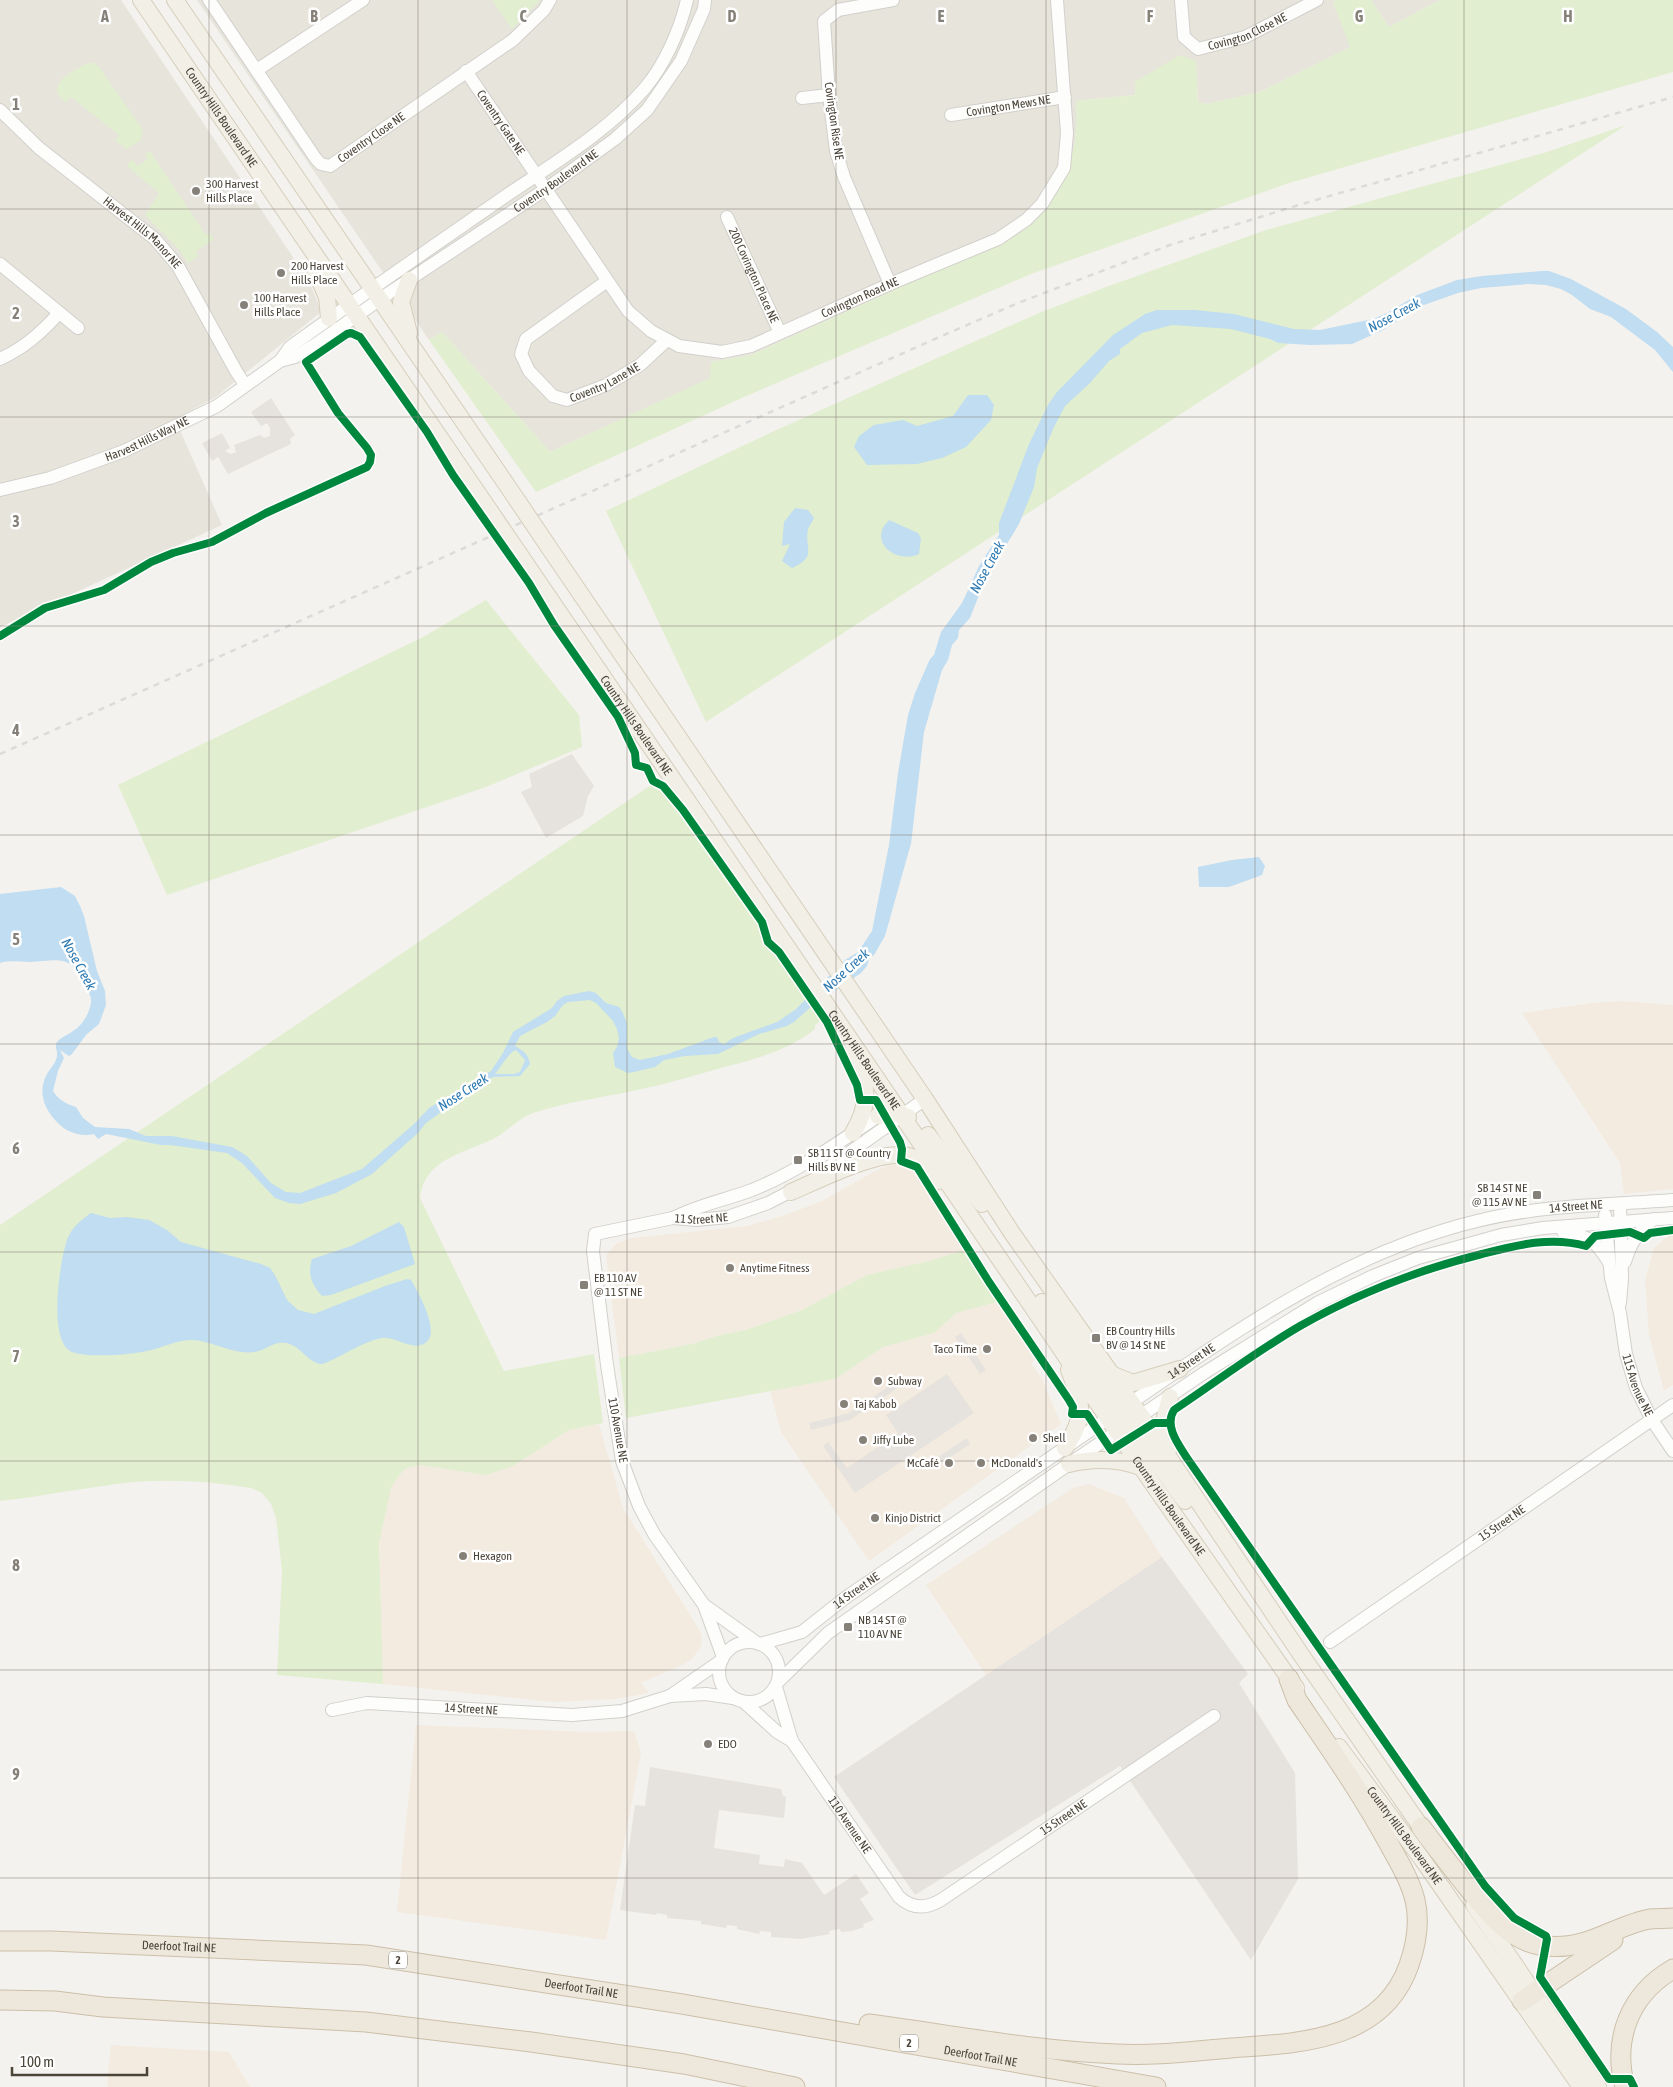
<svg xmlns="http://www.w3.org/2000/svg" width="1673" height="2087" font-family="'Asap Condensed',sans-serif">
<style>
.residential{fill:#e7e4dc}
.commercial{fill:#f3ebdf}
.industrial{fill:#e6e2de}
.green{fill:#e1eecf}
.parking{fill:#e6e3df}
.water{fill:#c0ddf1;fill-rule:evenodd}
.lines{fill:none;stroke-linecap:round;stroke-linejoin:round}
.minor-casing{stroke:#d2d0cb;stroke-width:14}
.major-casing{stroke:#d6cebb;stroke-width:18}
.highway-casing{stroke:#ccbfa9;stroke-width:21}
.minor{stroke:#fdfdfc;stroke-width:12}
.major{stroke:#f2efe6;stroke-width:16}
.highway{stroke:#ede8db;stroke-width:19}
.rail{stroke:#dbdbda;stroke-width:2.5;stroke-dasharray:6 6;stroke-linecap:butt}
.major-bridge-casing{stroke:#d6cebb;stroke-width:18;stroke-linecap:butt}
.major-bridge{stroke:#f2efe6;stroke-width:16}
.cycleway-casing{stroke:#fff;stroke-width:11}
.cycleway{stroke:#00873e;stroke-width:8}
.grid{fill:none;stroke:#868178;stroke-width:1;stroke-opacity:0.55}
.poi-dot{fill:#868178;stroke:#fff;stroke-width:2}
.labels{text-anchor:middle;stroke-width:5;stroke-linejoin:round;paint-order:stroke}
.shield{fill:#fff;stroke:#817c74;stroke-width:1}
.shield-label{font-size:11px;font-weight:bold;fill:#4b4439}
.street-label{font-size:12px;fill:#4b4439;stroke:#fff}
.poi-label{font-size:12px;fill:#4b4439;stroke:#fff;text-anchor:start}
.water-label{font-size:14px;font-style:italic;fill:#2e7ab2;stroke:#fff}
.grid-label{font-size:16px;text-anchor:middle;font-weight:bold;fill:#868178;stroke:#fff;stroke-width:5;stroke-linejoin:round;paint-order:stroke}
</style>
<rect width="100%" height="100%" fill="#f4f2ee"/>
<path class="residential" d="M0,0H121L307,278L322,311L216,397L175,419L222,525L0,627Z
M197,0H1336L1333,2L1351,47L1260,92L1207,104L1198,102L1196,61L1135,95L1076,101L1078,126L1073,157L1062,184L1039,215L1011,237L751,355L711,362V378L550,452L442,332L429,340Z
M1371,0H1440L1389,27Z"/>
<path class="commercial" d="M1622,1001L1673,1005V1189L1624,1194L1620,1163L1522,1013L1592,1003Z
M895,1163L912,1168L927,1186L965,1250L929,1261L867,1275L802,1310L746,1330L720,1335L692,1344L619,1358L606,1255L617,1243L632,1238L747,1226L785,1215L822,1201L873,1172Z
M1673,1235V1385L1664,1391L1649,1335L1645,1280L1654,1248L1668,1236Z
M997,1302L1004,1306L1038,1358L1031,1363L1042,1379L1061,1424L869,1561L781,1432L770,1391L835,1379L883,1347L934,1333L956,1313Z
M599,1424L623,1508L700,1631L702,1639L700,1648L693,1658L684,1664L641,1683L649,1693L616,1699L552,1702L383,1684L379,1541L391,1488L400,1473L407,1468L420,1465L486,1475L513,1466L569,1430Z
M1089,1484L1124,1498L1162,1557L986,1675L926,1585L1073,1488Z
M416,1725L588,1732L634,1731L641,1753L606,1940L397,1912Z
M111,2045L229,2052L250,2087H107Z"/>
<path class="industrial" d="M1162,1557L1248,1674L1239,1683L1295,1773L1298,1879L1251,1960L1120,1766L915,1895L834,1777Z
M650,1767L781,1789L783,1796L786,1797L784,1818L719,1810L714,1848L760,1855L759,1864L784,1867L785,1859L802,1863L824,1895L856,1874L869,1893L860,1899L874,1920L863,1924L864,1927L852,1931L841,1932L840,1929L829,1931L830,1934L801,1939L771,1937V1932L760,1931L759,1934L737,1929V1926L727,1925L726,1928L701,1924V1921L667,1918V1915L657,1913L656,1915L620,1910L635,1805L645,1806Z"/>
<path class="green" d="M492,0H540L512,29Z
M1336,0H1371L1389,27L1440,0H1673V72L1286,184L1031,274L744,397L536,492L429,340L442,332L550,452L710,378L711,362L751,355L1011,237C1020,230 1031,223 1039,215C1070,185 1079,143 1076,101L1135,95V82L1180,55L1196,61L1198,102L1207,104L1260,92L1350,47L1333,2Z
M87,63H94L99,67L143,130L140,141L127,149L115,141L119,135L71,97L66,103L57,93C56,77 75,71 87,63Z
M1626,125L706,722L606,511L772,432L917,367L1039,313L1106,287L1266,230L1547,152Z
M150,151L206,235L210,233L214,239L196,251L198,256L188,263L178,248L145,215L159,193L127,166L132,159L137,166L148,159L145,154Z
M486,600L579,715L582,747L486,787L167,895L118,785L425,636Z
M657,781L665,783L672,788L789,960L790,974L822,1020L815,1025V1029C790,1050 753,1060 721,1068C692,1076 663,1085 633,1091C600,1098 566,1102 533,1113C519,1118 508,1131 495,1138C466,1153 424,1158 420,1198L504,1371L594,1354L603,1423L569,1430L513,1466L486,1475L420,1465L407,1468L400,1474L391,1488L379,1543L383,1684L277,1675L282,1571L276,1518L271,1504L262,1493L251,1488C212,1481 172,1479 133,1482C88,1487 44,1496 0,1501V1225Z
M965,1250H973L1011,1306L1008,1308L997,1302L956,1313L934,1333L883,1347L835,1379L626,1418L619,1358L692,1344L720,1335L746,1330L802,1310L867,1275L929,1261Z"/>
<path class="parking" d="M271,398L295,435L290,439L291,444L228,474L218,457L212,461L202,443L222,433L230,448L225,451L231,454L236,452L234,445L260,435L264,438L270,436V428L267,423L261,426L251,412Z
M572,754L594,786L588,796L583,816L546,838L521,792L532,787L529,774Z
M961,1333L986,1370L980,1374L955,1337Z
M947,1374L974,1413L855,1493L823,1446L828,1442L847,1468L898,1433L886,1415Z
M901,1378L905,1383L850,1420L811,1430L809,1423L849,1413Z
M967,1438L970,1444L940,1464L936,1458Z"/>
<path class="water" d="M1542,271H1549L1571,279L1626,309L1657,332L1673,347V372L1655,350L1611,317L1590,309L1572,295L1561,289L1546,285L1528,284L1481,288L1458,293L1421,306L1383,330L1352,344L1310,345L1278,343L1270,339L1231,329L1172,325L1142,333L1120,349V354L1109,361L1090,383L1065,406L1054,427L1037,468L1034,487L1019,524L978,591L979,595L970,618L959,630L958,638L952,645L948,660L942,670L924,732L911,844L906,861L885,936L874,955L869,959L867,966L861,973L813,1005L794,1022L787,1026L759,1034L718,1054L685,1056L664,1060L655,1067L634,1072L628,1073L615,1067L613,1053L617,1047L619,1038L617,1029L613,1021L596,1003L590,1000L568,1002L563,1005L555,1016L547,1022L520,1036L515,1046C523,1051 528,1053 530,1064L520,1076L493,1077L477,1086L426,1123L418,1133L372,1174L336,1193L300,1204L289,1203L275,1198L242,1163L227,1153L170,1145H161L106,1134L98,1139L94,1134C81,1137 68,1133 59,1124C46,1112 37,1094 46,1076C49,1069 56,1064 57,1056C58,1051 54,1047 57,1042C61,1037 68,1035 73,1031C82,1026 89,1014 91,1003C92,996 88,992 86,986C72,954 59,960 30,962C19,962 10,960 0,963V894L61,887L75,896L80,906L84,916L97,971L105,991L106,1005L99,1024L86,1035L72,1054L69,1056L60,1050L64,1058L58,1071L53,1091C59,1100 66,1104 76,1107L83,1118L95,1127L129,1129L146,1136H172L232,1147L247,1156L271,1183L286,1192L300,1193L362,1169L414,1124L429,1108L491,1071L503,1053L513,1032L552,1008L557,1001L564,996L589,991L596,993L606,1003L619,1007L622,1011L627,1023V1049L632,1057L640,1060L668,1054L714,1037H717L719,1042L724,1044L733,1038L777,1022L795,1010L845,960L858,952L872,931L889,845L898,773L908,715L915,693L930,659L934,655L941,632L962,603L979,566L999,535V523L1029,444L1048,405L1057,392L1113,335L1145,314L1157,310H1195L1234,314L1294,329L1320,330L1373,319L1387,313L1417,295L1457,280L1482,276ZM516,1050L525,1060L520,1072L514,1074H495C501,1067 508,1053 516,1050Z
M968,395H987L994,405L991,420L966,447L942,458L917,464L867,465L854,447L859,436L874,425L903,420L917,426L953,416Z
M795,508L808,510L814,518C812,522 809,526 808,529C804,550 818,556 792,568L782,561L790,544L782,546L784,522Z
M889,520L918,533L921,538L919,554C904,562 876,551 882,530C883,526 887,523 889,520Z
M1259,857L1265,866L1262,875L1229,887H1199L1198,867L1232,860Z
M91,1213L110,1218L127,1217L149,1220L167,1230L181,1242L261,1264L270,1268L275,1275L287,1300L298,1310L314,1314L385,1286L407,1279L411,1280C418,1291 437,1327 429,1339C419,1354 399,1339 387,1338C381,1337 374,1340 369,1342C358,1345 328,1364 321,1364C307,1362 300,1345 286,1343C273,1341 265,1351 254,1352C232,1355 212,1340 191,1340C177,1340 164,1347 151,1350C134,1355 87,1358 72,1352C47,1342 60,1260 67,1240C71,1228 81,1220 91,1213Z
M399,1222L404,1227L415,1264L331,1295L322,1296C312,1285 307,1274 312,1259L351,1246Z"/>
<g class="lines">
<g class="minor-casing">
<g id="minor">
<path id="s1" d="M209,0L316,159L321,164L330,166L513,40L544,10L550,0"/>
<path id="s2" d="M1181,0L1184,37L1198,49L1245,37L1317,0"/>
<path d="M257,70L363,0"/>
<path id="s3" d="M466,71L628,311L651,331L679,346L722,352L751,346L890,284L998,239L1026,220L1042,204L1064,168L1067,133L1057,0"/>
<path d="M802,98L829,95"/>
<path id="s4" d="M0,110L39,148L155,239L178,266L236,371L245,385"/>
<path id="s5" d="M951,115L1065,97"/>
<path id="s6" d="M727,217L780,333"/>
<path d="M0,264L78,328"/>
<path id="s7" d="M607,281L526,339L521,354L529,371L553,396L567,400L606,385L640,365L667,340"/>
<path d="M890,284L844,177L836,151L829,95L824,21L838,10L893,0"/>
<path d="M0,359C24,348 41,333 59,313"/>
<path d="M280,361L290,347C362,295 435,245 507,195C554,163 607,132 645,88C665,64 680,30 687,0"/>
<path id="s8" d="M0,490L50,478L124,451L217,406L280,361L295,357L319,342L389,293L546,189L615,139L647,110L681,61L704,9L705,0"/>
<path d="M818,1175L925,1099"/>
<path d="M1620,1204L1622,1279L1620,1303"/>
<path id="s9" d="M1605,1215L1611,1278L1620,1313L1626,1354L1636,1388L1652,1420L1673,1451"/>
<path d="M673,1218C698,1205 725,1200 752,1190C797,1172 838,1143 878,1116"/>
<path d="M1563,1232C1587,1236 1595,1239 1608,1261"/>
<path d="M1625,1262C1630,1244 1638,1230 1654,1219"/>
<path d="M704,1605L723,1657"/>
<circle cx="749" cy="1672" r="30"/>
<path id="s10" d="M1330,1642L1673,1405"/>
<path id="s11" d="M757,1643L704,1605L654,1534L639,1506L622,1461L607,1365L593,1251L595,1234L673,1218L696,1220L728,1217L768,1203L797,1188"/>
<path id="s12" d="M760,1644L802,1632L845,1598C934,1537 1024,1476 1113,1415C1227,1337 1340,1254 1477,1221C1540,1205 1608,1205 1673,1200"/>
<path d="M778,1682L828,1633L1069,1464L1204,1373L1317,1303L1373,1276L1418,1258L1501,1235L1543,1228L1673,1218"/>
<path id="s13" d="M776,1687L792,1741L899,1897C912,1909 926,1909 941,1900L1214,1716"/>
<path d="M670,1696L722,1660"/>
<path d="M744,1702L777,1732L792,1741"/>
<path id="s14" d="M332,1710L367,1703L572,1715L622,1711L670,1696L706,1694L733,1698"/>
</g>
</g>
<g class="major-casing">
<g id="major">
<path id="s15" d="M141,0L490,511"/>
<path d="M175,0L517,500"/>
<path d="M314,268L327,297L329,318"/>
<path d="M409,280L401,302L409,333"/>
<path d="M548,546L925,1099L1012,1233L1141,1416L1302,1656L1428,1837"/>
<path id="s16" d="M520,555L1157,1490L1296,1688"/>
<path d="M852,1052C867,1085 872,1101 853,1133"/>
<path d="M878,1116L891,1112L908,1117"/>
<path d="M928,1135L982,1204"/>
<path d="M791,1192C817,1181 888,1144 914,1158C923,1162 931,1174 939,1181"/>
<path d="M1042,1302L1075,1345L1120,1410L1127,1415L1141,1416"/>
<path d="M1111,1374L1133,1383L1180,1369"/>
<path d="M1114,1418C1131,1422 1172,1484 1185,1501"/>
<path d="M1065,1448C1086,1415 1083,1406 1069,1370"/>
<path d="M1169,1448C1159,1426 1165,1419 1170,1397"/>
<path d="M1069,1464C1094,1458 1118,1458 1143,1468"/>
<path id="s17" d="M1339,1747L1422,1859L1581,2087"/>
<path d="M1474,1905L1598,2087"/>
</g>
</g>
<g class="highway-casing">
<g id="highway">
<path d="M1421,1827C1435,1846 1450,1865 1465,1884C1498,1925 1523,1958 1582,1943C1605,1937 1626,1923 1650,1919C1657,1918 1666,1919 1673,1918"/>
<path id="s18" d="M0,1941H51L366,1955L682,2004L1156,2087"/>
<path d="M0,2000L55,2001L103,2007L366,2022L531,2042L684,2064L795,2087"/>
<path d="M1522,2001L1613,1940"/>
<path d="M869,2024C951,2035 1034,2051 1117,2054C1155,2056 1193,2051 1231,2048C1298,2043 1382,2042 1409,1965C1416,1945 1420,1921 1415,1900C1410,1880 1399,1862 1389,1844C1362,1794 1329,1747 1297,1700L1289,1679"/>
<path d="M1625,2087C1612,2039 1630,1994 1673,1969"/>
</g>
</g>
<use href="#minor" class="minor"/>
<use href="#major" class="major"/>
<use href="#highway" class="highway"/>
<path class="rail" d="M0,754L944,335L1018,303L1170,245L1302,204L1673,97"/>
<g class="major-bridge-casing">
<path id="major-bridge" d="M517,500L548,546
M490,511L520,555"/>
</g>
<use href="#major-bridge" class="major-bridge"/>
<g class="cycleway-casing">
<path id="cycleway" d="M0,636L45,608L104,590L151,562L173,553L212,542L266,513L367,467L370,462L371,455L367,448L338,413L306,362L347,334L351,333L360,337L427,432L453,475L529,583L554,625L618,717L635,753L636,765L647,768L653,781L663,786L683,810L762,922L768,942L779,952L827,1022L857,1085L860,1100H876L900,1142L902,1149L901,1161L917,1167L989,1282L1069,1400L1073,1407L1072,1414H1087L1111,1450L1154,1423H1170
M1634,2087L1630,2079H1609L1542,1980L1540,1977L1547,1939L1546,1936L1514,1918L1485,1886L1187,1458C1178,1444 1164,1426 1174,1410C1216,1382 1257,1351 1300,1326C1358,1293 1418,1270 1482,1254C1517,1245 1551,1236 1586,1246L1595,1236L1630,1232L1644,1238L1650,1233L1673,1230"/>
</g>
<use href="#cycleway" class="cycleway"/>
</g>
<path class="grid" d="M209,0V2087M418,0V2087M627,0V2087M836,0V2087M1046,0V2087M1255,0V2087M1464,0V2087M0,209H1673M0,417H1673M0,626H1673M0,835H1673M0,1044H1673M0,1252H1673M0,1461H1673M0,1670H1673M0,1878H1673"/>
<g class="poi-dot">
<circle cx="196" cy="191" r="5"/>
<circle cx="281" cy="273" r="5"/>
<circle cx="244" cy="305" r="5"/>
<rect x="793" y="1155" width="10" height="10" rx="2.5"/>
<rect x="1532" y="1190" width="10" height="10" rx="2.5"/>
<circle cx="730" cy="1268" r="5"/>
<rect x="579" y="1280" width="10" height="10" rx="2.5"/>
<rect x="1091" y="1333" width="10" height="10" rx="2.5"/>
<circle cx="987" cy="1349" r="5"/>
<circle cx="878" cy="1381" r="5"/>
<circle cx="844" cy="1404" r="5"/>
<circle cx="1033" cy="1438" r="5"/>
<circle cx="863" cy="1440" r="5"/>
<circle cx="949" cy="1463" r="5"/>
<circle cx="981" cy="1463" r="5"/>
<circle cx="875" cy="1518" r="5"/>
<circle cx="463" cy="1556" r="5"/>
<rect x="843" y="1622" width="10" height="10" rx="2.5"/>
<circle cx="708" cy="1744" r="5"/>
</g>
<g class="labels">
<g class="shield">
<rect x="389" y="1951.5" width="18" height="17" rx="4"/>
<rect x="900" y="2034.5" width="18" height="17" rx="4"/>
</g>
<g class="shield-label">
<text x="398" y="1964">2</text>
<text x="909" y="2047">2</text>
</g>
<g class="street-label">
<text dy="4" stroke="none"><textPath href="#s2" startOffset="108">Covington Close NE</textPath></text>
<text dy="4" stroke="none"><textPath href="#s5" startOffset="58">Covington Mews NE</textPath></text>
<text dy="4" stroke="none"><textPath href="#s15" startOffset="142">Country Hills Boulevard NE</textPath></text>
<text transform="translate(834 121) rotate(82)" y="4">Covington Rise NE</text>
<text dy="4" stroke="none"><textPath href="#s3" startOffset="62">Coventry Gate NE</textPath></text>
<text dy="4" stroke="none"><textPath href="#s1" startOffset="258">Coventry Close NE</textPath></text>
<text dy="4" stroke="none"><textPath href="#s8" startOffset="641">Coventry Boulevard NE</textPath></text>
<text dy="4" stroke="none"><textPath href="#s4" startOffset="188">Harvest Hills Manor NE</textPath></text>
<text dy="4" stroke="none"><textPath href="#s6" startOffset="64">200 Covington Place NE</textPath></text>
<text dy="4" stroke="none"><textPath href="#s3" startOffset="544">Covington Road NE</textPath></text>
<text dy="4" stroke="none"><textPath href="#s7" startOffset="225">Coventry Lane NE</textPath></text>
<text dy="4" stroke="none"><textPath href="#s8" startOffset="156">Harvest Hills Way NE</textPath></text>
<text dy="4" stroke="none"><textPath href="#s16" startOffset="206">Country Hills Boulevard NE</textPath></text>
<text dy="4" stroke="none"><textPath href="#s16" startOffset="611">Country Hills Boulevard NE</textPath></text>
<text dy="4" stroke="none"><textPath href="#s12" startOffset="938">14 Street NE</textPath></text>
<text dy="4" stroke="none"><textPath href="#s11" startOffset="569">11 Street NE</textPath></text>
<text dy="4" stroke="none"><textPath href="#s12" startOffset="518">14 Street NE</textPath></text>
<text dy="4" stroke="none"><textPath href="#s9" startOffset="174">115 Avenue NE</textPath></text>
<text transform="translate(618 1430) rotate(80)" y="4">110 Avenue NE</text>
<text dy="4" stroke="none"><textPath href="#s16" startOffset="1151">Country Hills Boulevard NE</textPath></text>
<text dy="4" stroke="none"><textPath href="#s10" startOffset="209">15 Street NE</textPath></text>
<text dy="4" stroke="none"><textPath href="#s12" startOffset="112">14 Street NE</textPath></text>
<text dy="4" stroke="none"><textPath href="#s14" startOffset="140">14 Street NE</textPath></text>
<text dy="4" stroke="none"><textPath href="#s13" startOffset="439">15 Street NE</textPath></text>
<text dy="4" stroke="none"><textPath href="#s13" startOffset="158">110 Avenue NE</textPath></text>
<text dy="4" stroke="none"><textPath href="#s17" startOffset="110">Country Hills Boulevard NE</textPath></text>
<text dy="4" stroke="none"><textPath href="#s18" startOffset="179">Deerfoot Trail NE</textPath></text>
<text dy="4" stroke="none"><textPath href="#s18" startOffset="584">Deerfoot Trail NE</textPath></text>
<text dy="4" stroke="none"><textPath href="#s18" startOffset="989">Deerfoot Trail NE</textPath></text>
</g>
<g class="poi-label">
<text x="206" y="188">300 Harvest<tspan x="206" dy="14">Hills Place</tspan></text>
<text x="291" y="270">200 Harvest<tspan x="291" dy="14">Hills Place</tspan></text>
<text x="254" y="302">100 Harvest<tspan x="254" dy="14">Hills Place</tspan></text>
<text x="808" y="1157">SB 11 ST @ Country<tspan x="808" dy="14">Hills BV NE</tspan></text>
<text x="1527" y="1192" text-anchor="end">SB 14 ST NE<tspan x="1527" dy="14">@ 115 AV NE</tspan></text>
<text x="740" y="1272">Anytime Fitness</text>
<text x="594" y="1282">EB 110 AV<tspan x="594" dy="14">@ 11 ST NE</tspan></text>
<text x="1106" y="1335">EB Country Hills<tspan x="1106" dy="14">BV @ 14 St NE</tspan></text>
<text x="977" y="1353" text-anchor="end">Taco Time</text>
<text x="888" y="1385">Subway</text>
<text x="854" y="1408">Taj Kabob</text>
<text x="1043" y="1442">Shell</text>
<text x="873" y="1444">Jiffy Lube</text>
<text x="939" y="1467" text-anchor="end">McCafé</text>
<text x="991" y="1467">McDonald's</text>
<text x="885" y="1522">Kinjo District</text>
<text x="473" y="1560">Hexagon</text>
<text x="858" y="1624">NB 14 ST @<tspan x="858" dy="14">110 AV NE</tspan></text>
<text x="718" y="1748">EDO</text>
</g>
<g class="water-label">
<text transform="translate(1394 315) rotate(-28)" y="5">Nose Creek</text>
<text transform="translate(987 567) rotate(-61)" y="5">Nose Creek</text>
<text transform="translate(79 964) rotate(61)" y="5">Nose Creek</text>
<text transform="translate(846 970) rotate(-42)" y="5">Nose Creek</text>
<text transform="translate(463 1092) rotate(-33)" y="5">Nose Creek</text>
</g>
</g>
<g class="grid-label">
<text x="105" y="22">A</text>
<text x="314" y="22">B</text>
<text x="523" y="22">C</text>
<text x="732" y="22">D</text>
<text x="941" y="22">E</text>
<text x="1150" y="22">F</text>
<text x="1359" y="22">G</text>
<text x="1568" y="22">H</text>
<text x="16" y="110">1</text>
<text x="16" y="319">2</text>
<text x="16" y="527">3</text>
<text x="16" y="736">4</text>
<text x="16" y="945">5</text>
<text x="16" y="1154">6</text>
<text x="16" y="1362">7</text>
<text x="16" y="1571">8</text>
<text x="16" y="1780">9</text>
</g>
<path d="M12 2067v8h135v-8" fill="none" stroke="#4b4439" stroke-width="2.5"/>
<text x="20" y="2067" font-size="15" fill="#4b4439" stroke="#ffffff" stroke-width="4" paint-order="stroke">100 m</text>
</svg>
